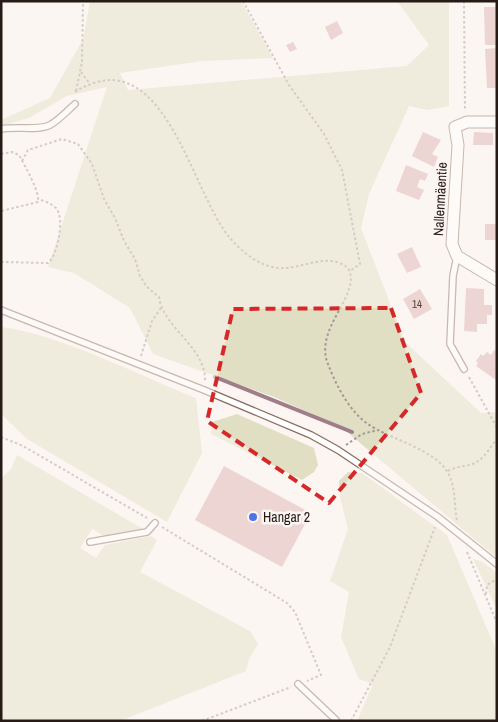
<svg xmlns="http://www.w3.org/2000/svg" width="498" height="722" font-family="'Archivo Narrow',sans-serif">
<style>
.green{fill:#e0dfc3}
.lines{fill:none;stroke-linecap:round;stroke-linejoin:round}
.stream{stroke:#9f7e8a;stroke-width:4}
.building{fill:#dbaead}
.lane-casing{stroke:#8a6d5f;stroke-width:8}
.street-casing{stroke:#8a6d5f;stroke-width:13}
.path{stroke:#a29995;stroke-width:2;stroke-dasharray:2.5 2.5;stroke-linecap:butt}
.lane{stroke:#fff;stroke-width:5.5}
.street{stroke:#fff;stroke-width:11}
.marked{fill:none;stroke:#d62828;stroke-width:4;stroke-dasharray:10 6;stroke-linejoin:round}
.poi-dot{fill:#4c74e7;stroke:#fcf5f2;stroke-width:2}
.labels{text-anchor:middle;stroke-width:5;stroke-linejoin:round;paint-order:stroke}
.number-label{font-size:11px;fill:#54403c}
.street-label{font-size:14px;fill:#271b16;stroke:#fcf5f2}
.poi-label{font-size:14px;fill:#271b16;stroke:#fcf5f2;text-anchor:start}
</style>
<rect width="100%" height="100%" fill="#fcf5f2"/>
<path class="green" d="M90,1H241L273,58L202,61L120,73L128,90L407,66L429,45L397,1H449V106L427,110L409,106L369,194L361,228L405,342L481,413L497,412V558L341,427L274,397L153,354L130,308L74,273L48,267L107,87L67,96L29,118L1,126V120L50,98L83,39Z
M1,327C63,335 137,375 196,398L202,453L167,522L27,439L1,414Z
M237,414L314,448L318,465L314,472L302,480L211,434L212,422Z
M17,455L143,529L104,536L92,529L80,548L96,558L105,545L151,536L157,540L140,572L250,631L258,644L249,659L246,671L120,721H1V479L11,469Z
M348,472L362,473L447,535L497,652V721H357L373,684L359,679L341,637L349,592L330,581L348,529L340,497L339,481Z
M473,559L481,561L497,573V610Z"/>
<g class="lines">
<path class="stream" d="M215,377L352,432"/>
</g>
<path class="building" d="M484,7H497V45H485Z
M337,21L343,33L331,40L325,27Z
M293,42L297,49L290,52L286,45Z
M497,48V88H487L485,49Z
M423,132L441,140L432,154L438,157L434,167L412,156Z
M474,132L493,133V145H473Z
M406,165L428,174L425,181L420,179L417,187L424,190L419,200L396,191Z
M485,224H497V240H485Z
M412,247L421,267L407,273L397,254Z
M466,288L484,289V305H492V315H487V324H477V332L464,331Z
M420,289L432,309L414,319L403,299Z
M494,350L497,352L496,380L476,366L478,363L476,361L481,354L483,356L487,352L491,355Z
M224,466L311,513L282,567L195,520Z"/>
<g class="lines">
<g class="lane-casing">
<path id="lane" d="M1,129C16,126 39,131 50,125C59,120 67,111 75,104
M457,256L453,276L450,344L464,369
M1,310L204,390L311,435L338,450L438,517L497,564
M90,542L147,532L155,523
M298,684L336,720"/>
</g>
<g class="street-casing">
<path id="street" d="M497,122H467L455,127L458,145L452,244L457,256L497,280"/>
</g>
<path class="path" d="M243,1L289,85L324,134L342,170L360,264L350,271
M464,1L465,110
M81,72L90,84
M76,91L82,62L83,1
M75,92C164,36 191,193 230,238C242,252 259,266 278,268C301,270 328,251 348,268C363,294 313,328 328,364C336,385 349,411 368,424C389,439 435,449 448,473C456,487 454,506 457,521
M1,154L12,152L19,155C25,166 40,192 38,202L1,211
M22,161L28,150L62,139L78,144L92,164L104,199L115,218L124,241L135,259L140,276L147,287L159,297C163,328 206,347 205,381
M1,262L48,263C58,255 65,218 56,208C51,203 44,201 38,199
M141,356L152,321L161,308
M469,377L497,428
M1,437L23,446L147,518
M346,445L362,434L378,430
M448,471C458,465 471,467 478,461C485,457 491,446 497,439
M162,527L287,603L295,612L321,675L307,681
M467,552L497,623
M486,594L487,585L497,579
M202,721L291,687
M351,721L390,647L435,527"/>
<use href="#lane" class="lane"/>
<use href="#street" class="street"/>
</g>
<path d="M0 0H498V722H0ZM391,308L421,393L329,503L207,421L233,309Z" fill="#fcf5f2" fill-opacity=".55" fill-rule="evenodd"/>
<path class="marked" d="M391,308L421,393L329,503L207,421L233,309Z"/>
<circle class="poi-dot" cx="253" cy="517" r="5"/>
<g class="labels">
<g class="number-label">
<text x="417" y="308">14</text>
</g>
<g class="street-label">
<text transform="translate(440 199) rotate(-87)" y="5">Nallenmäentie</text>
</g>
<g class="poi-label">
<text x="263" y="522">Hangar 2</text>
</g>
</g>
<rect width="498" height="722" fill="none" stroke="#271b16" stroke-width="5"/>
</svg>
